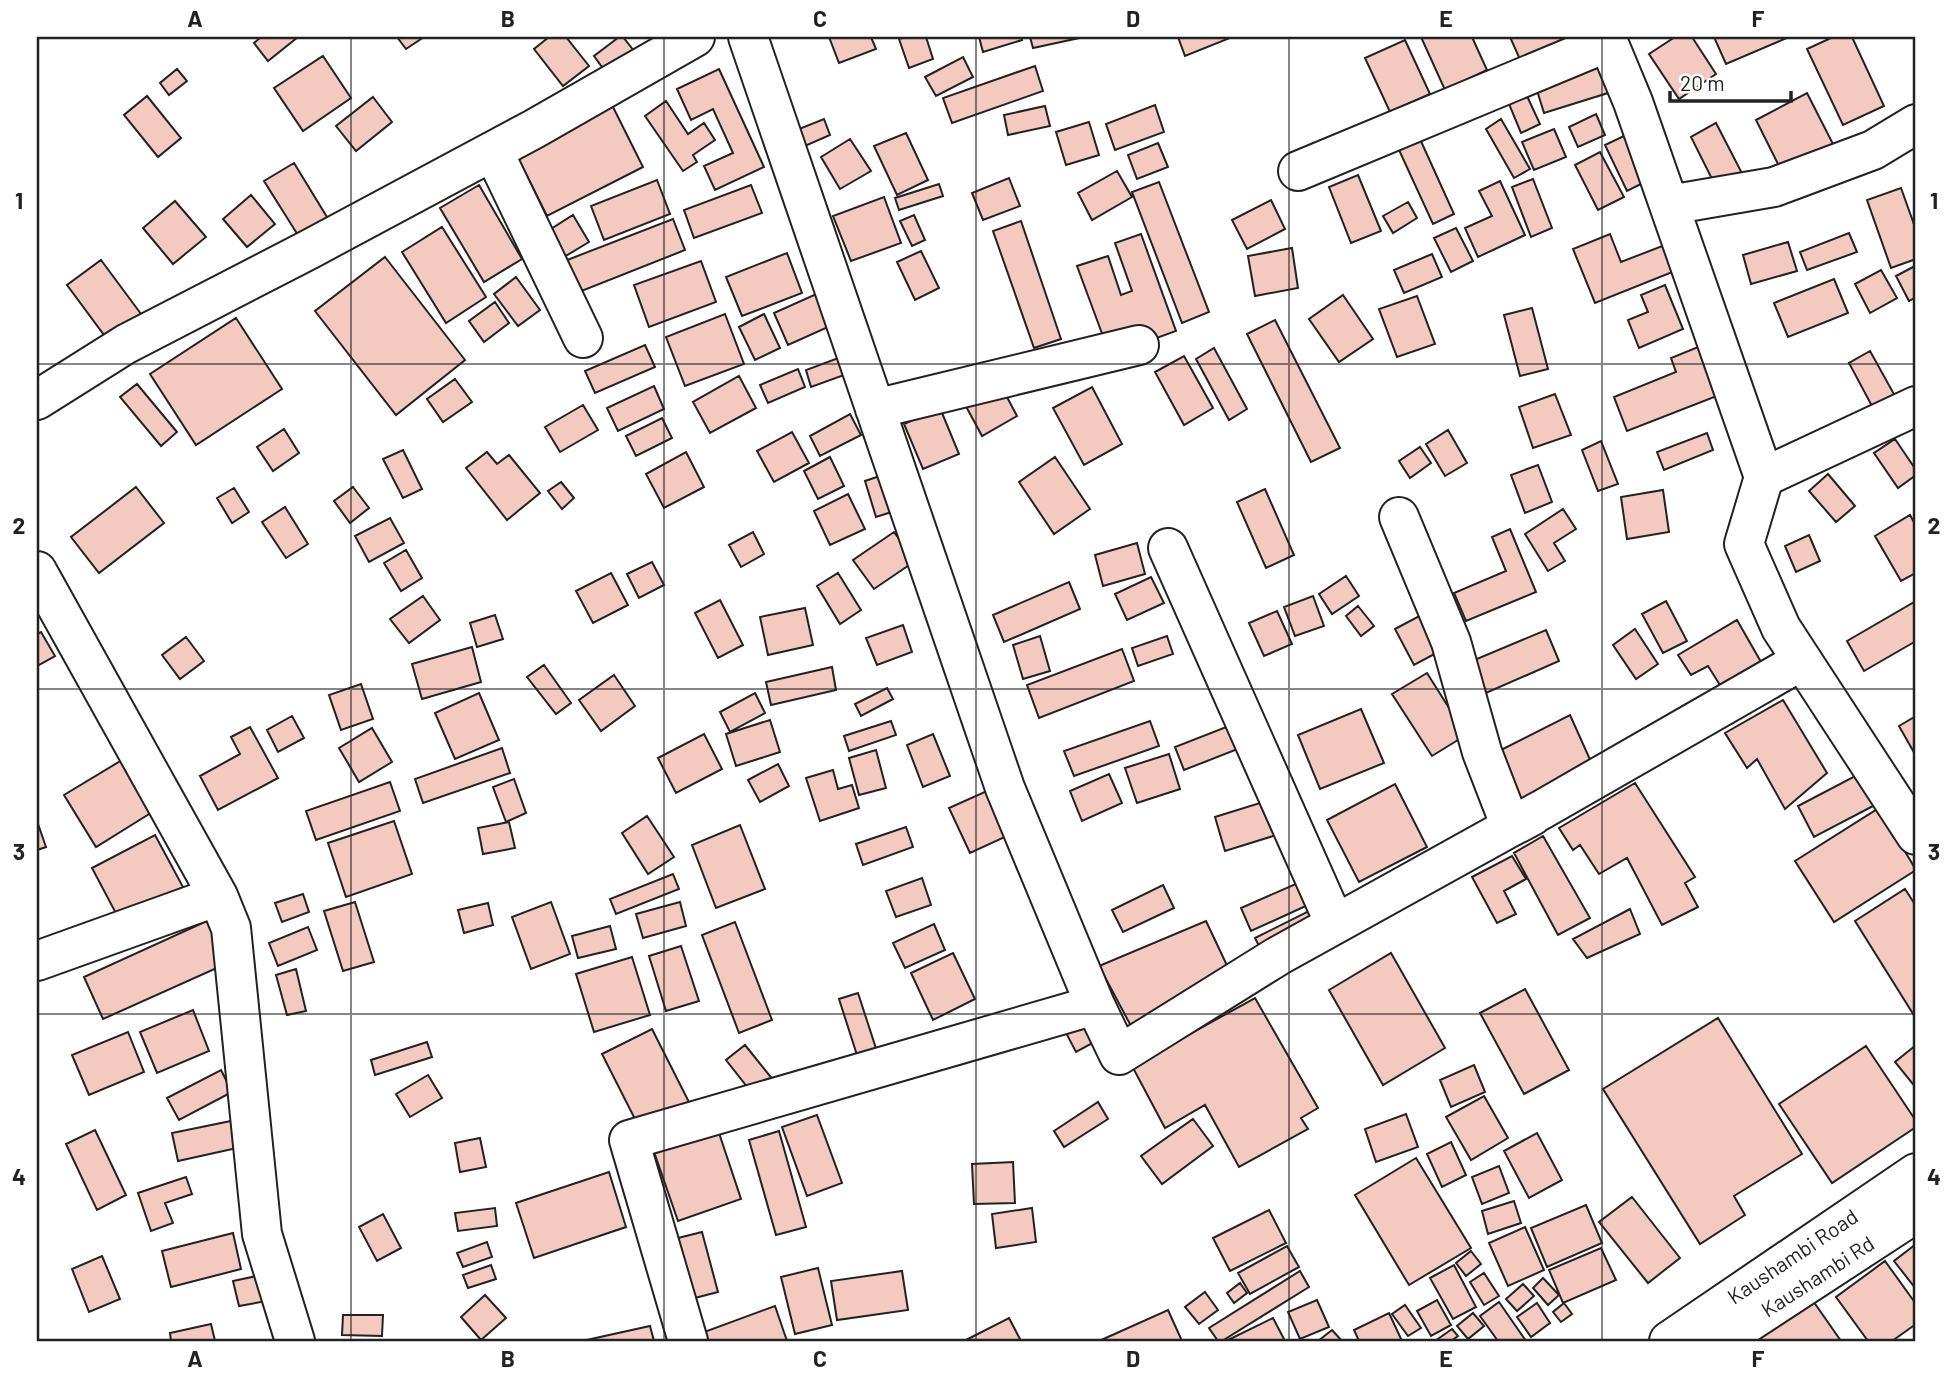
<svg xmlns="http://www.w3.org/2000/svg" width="1953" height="1378" font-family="Barlow,sans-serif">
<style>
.building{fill:#f3c9c0;stroke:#222;stroke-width:2}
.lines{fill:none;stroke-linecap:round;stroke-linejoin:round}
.minor-casing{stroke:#222;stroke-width:42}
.major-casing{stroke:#222;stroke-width:42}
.minor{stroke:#fff;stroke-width:38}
.major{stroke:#fff;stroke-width:38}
.grid{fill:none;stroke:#222;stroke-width:2;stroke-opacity:0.55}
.labels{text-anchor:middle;stroke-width:5;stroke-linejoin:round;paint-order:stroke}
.street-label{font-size:21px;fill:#222;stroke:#fff}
.neatline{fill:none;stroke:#222;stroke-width:2.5}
.grid-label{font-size:23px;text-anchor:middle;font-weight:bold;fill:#222}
</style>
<rect width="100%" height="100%" fill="#fff"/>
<path class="building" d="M261,37H298L268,61L254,43Z
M397,37H424L406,49Z
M549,37H566L589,66L563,86L534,49Z
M619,37H623L638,56L610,78L594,56Z
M829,37H871L876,49L839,63Z
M906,37H926L933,59L909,68L899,39Z
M979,37H1021L1022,40L983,52Z
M1030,37H1084L1033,48Z
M1178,37H1229L1230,38L1185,56Z
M1421,37H1472L1487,70L1445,90Z
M1510,37H1577L1522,64Z
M1675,37H1692L1716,74L1679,99L1649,54Z
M1714,37H1789L1726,64Z
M1833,37H1852L1884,106L1843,125L1807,49Z
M1405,40L1430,94L1390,112L1365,58Z
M323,56L351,98L303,131L274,88Z
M963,57L973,77L936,96L925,77Z
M1598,63L1608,93L1544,113L1535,84Z
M1035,66L1043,91L952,123L943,98Z
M177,69L187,81L169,95L160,83Z
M719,69L764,167L715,190L704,166L733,153L713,109L691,120L677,89Z
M1807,93L1834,146L1782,172L1756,120Z
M147,96L181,138L158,157L124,115Z
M1527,96L1540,124L1521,133L1509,104Z
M373,97L392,122L356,151L336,126Z
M666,101L688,134L704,123L715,140L693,155L697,162L683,171L645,116Z
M612,105L643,167L547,216L516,154Z
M1155,105L1164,132L1115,150L1106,124Z
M1045,106L1050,126L1008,135L1004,115Z
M1596,114L1605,135L1578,147L1569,127Z
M824,119L830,135L805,146L799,129Z
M1501,119L1530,169L1514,178L1486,129Z
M1089,122L1099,155L1066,165L1056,132Z
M1716,123L1746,181L1720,195L1691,137Z
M1554,129L1566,157L1534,170L1522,142Z
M906,133L928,180L897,195L874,146Z
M1630,133L1651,179L1627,191L1605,145Z
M850,139L871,171L840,189L821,157Z
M1420,139L1454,214L1433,224L1399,150Z
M1158,143L1168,167L1137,179L1128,155Z
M1600,152L1624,197L1598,210L1575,165Z
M294,163L330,222L301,240L264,181Z
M1117,171L1132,197L1092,220L1078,193Z
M1358,175L1381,231L1351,243L1329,187Z
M1009,178L1020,206L983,220L972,193Z
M1533,179L1552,228L1531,237L1512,187Z
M657,180L670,214L604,240L591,206Z
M1500,181L1525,235L1478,257L1465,228L1492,216L1479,191Z
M1159,182L1209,312L1182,323L1132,192Z
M939,184L943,196L899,210L895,198Z
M479,185L522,259L484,282L440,208Z
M751,185L762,213L694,238L684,210Z
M1901,188L1916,230V259L1891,268L1867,200Z
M251,195L275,224L247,247L223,219Z
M884,197L901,243L851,261L833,216Z
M1271,200L1285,229L1247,249L1232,220Z
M175,201L206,237L173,264L143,228Z
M1408,202L1417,218L1393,233L1383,216Z
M573,215L589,242L559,260L543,234Z
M914,215L925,240L912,246L900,221Z
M673,219L685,250L574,294L562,262Z
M1021,221L1061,339L1034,348L993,231Z
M442,227L486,297L446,323L402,252Z
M1456,228L1473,261L1451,272L1434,238Z
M1849,233L1857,252L1807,270L1800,252Z
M1141,234L1176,331L1110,355L1077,266L1108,256L1121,295L1132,291L1115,243Z
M1610,234L1621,262L1670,243L1680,269L1595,303L1573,249Z
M1788,242L1797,271L1751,284L1743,255Z
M1292,248L1298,288L1255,296L1248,256Z
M921,251L939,288L915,300L897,262Z
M787,253L802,293L742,316L726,277Z
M1432,254L1442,277L1404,293L1394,270Z
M385,257L465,360L396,415L315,311Z
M101,260L144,318L110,343L67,285Z
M701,261L716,302L649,327L634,285Z
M1915,266L1916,297L1909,301L1896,276Z
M1881,270L1897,298L1870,313L1855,284Z
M516,277L540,310L518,326L494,294Z
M1834,279L1848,313L1788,337L1774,303Z
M1665,285L1683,329L1639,348L1628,320L1648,312L1641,295Z
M823,291L837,323L788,345L774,313Z
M1343,295L1373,339L1339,362L1309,319Z
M1417,296L1435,344L1397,357L1379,309Z
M495,302L509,323L484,342L469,321Z
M1532,308L1548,369L1520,376L1504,315Z
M725,314L744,364L685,386L666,337Z
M764,314L780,348L755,360L739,327Z
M236,318L282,389L196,445L150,374Z
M1275,320L1340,448L1311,462L1247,334Z
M645,345L655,367L595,393L585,371Z
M1703,345L1722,394L1627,431L1614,397L1676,372L1671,358Z
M1214,348L1247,409L1229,420L1196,359Z
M1870,351L1895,396L1873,408L1849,363Z
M1184,356L1213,408L1184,425L1155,372Z
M841,357L847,374L811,387L806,370Z
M798,369L805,387L768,403L760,385Z
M739,376L756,408L710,433L693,402Z
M455,379L472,402L443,422L427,399Z
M998,380L1017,416L982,436L962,399Z
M137,384L177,432L161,446L120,397Z
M654,386L664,409L618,431L607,408Z
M1092,387L1122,444L1084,465L1053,408Z
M1555,394L1571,435L1533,448L1519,407Z
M583,405L598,430L560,452L545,427Z
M940,408L959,454L923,469L904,424Z
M850,414L861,435L820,456L810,436Z
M662,418L672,438L636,456L626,436Z
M284,429L299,453L273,471L257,447Z
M1448,430L1467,463L1445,476L1426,444Z
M792,432L809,463L774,482L757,451Z
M1707,433L1713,450L1664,470L1657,452Z
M1895,439L1916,470V475L1898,488L1874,453Z
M1601,441L1618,484L1598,491L1582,450Z
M1420,447L1431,463L1410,478L1399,461Z
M403,450L422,489L403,498L383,459Z
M487,452L497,464L509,455L540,493L507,520L466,468Z
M686,452L704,487L664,508L646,474Z
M830,457L844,486L818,499L804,471Z
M1055,457L1090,509L1054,534L1019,482Z
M1538,465L1552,502L1525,513L1511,475Z
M892,472L904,508L876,517L865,481Z
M1828,474L1855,506L1836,522L1809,491Z
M561,482L574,498L562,509L548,491Z
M136,487L164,523L99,573L71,537Z
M353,487L369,508L350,523L334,501Z
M234,488L249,512L232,523L217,498Z
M1265,489L1294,555L1266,568L1237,502Z
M1663,490L1669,532L1627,539L1621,497Z
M848,494L865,529L830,545L814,511Z
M285,507L308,544L286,558L262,522Z
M1563,509L1576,529L1554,543L1565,561L1548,571L1525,534Z
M1910,515L1916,526V573L1901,581L1875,536Z
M390,518L404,543L369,562L355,536Z
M1510,529L1536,592L1466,621L1454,593L1506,571L1492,537Z
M753,532L764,554L741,567L729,545Z
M894,532L915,561L874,589L853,560Z
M1809,535L1820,561L1796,572L1785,546Z
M1137,543L1145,574L1103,586L1095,555Z
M406,550L422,578L401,591L384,563Z
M652,562L664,585L639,598L627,574Z
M611,573L628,605L593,623L576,591Z
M838,573L861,610L840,624L817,586Z
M1346,576L1359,596L1332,614L1319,594Z
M1151,577L1164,603L1127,620L1115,594Z
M1069,582L1080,609L1004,642L993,615Z
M423,596L440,620L409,643L390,619Z
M1313,596L1324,626L1295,636L1284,607Z
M720,600L743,645L718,658L695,613Z
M1666,601L1687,641L1663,653L1642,614Z
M1916,601V641L1864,671L1847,641Z
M1358,606L1374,626L1361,636L1346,616Z
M805,608L813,645L768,655L760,617Z
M1277,611L1292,644L1264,656L1249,623Z
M1423,614L1442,650L1414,665L1395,629Z
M495,615L503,639L477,647L470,623Z
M1737,620L1765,669L1725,693L1708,666L1691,675L1678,655Z
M903,625L912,652L877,665L866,638Z
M1635,629L1658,664L1636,679L1613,645Z
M1546,630L1559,661L1486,693L1472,661Z
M41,632L55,656L37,666V634Z
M1040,636L1050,671L1023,679L1013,645Z
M1167,636L1173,654L1138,666L1132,648Z
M186,637L204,661L180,679L162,655Z
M472,647L481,682L422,699L412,664Z
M1122,649L1134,681L1039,718L1027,685Z
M544,665L571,703L556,714L527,677Z
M832,667L836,690L771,705L766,682Z
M1427,673L1466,735L1432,756L1392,694Z
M614,675L635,706L601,731L579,700Z
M361,684L373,719L341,730L329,695Z
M887,688L893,699L861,716L855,704Z
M479,693L499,740L455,759L435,713Z
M755,693L765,713L730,732L720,712Z
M1783,700L1827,773L1785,809L1757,759L1747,768L1725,733Z
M1361,709L1384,763L1320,789L1298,735Z
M1570,715L1592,764L1515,803L1491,755Z
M292,716L304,738L278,752L267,730Z
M1916,716V756L1899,726Z
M770,720L780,752L736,766L726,734Z
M891,721L896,735L849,751L844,736Z
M1150,721L1159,746L1074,776L1064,751Z
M1239,722L1248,745L1184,770L1175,747Z
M250,727L278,778L218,810L200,776L240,754L231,737Z
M372,728L392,762L359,782L339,748Z
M704,734L722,769L676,793L658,758Z
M933,734L950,776L923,787L907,745Z
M502,748L510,773L423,803L415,779Z
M876,750L886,788L859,795L849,758Z
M1169,754L1180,789L1137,803L1125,768Z
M122,760L154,811L96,847L64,795Z
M778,764L789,786L760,802L748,780Z
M833,770L838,789L852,785L859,808L820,821L806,778Z
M1109,774L1122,803L1082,821L1070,791Z
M1859,774L1875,805L1814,837L1798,806Z
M514,779L526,813L506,822L493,787Z
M390,782L400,811L316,840L306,811Z
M1635,783L1695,877L1685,883L1698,907L1662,925L1627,858L1599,874L1580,845L1573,850L1559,828Z
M1395,784L1427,847L1359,882L1327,820Z
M998,786L1018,831L970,853L949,808Z
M1273,799L1283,833L1225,851L1215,817Z
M1879,808L1916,870L1834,922L1795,861Z
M647,816L674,857L648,874L622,833Z
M37,821L46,847L37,850Z
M394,821L412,874L346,897L328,843Z
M509,822L515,848L483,854L478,828Z
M740,825L765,889L716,908L692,845Z
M906,827L913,847L863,865L856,844Z
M155,835L183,887L120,921L92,868Z
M1543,836L1590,918L1558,935L1514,853Z
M1512,856L1526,879L1504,891L1516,914L1497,923L1472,877Z
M673,874L679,889L616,914L610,899Z
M922,878L931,905L896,917L886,891Z
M1298,883L1308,905L1251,931L1241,908Z
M1163,885L1174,908L1123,932L1112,910Z
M1905,889L1916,906L1915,1017L1855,921Z
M303,894L309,912L282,922L275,903Z
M355,902L374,962L343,971L324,911Z
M551,902L570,954L531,969L512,917Z
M680,902L686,926L643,938L636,914Z
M488,903L493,925L464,933L458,910Z
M1315,908L1324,927L1264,956L1255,938Z
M1630,909L1640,934L1587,958L1573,939Z
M209,920L228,963L103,1019L84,977Z
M1206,921L1232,976L1131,1026L1099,966Z
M735,922L772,1020L739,1033L702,935Z
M934,924L945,950L905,968L893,943Z
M610,926L616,949L578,958L572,936Z
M308,927L317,950L278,966L269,943Z
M681,946L699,1001L666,1011L649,956Z
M953,953L975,999L933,1020L911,973Z
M1391,953L1445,1048L1383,1085L1329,990Z
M632,957L650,1015L594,1032L576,974Z
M296,969L306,1011L287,1015L276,975Z
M1525,989L1569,1070L1524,1094L1480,1013Z
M858,993L884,1073L865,1080L839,999Z
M1255,998L1318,1108L1301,1118L1308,1129L1239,1167L1205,1105L1165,1128L1132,1066Z
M193,1010L209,1051L157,1073L140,1032Z
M1102,1011L1113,1032L1076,1052L1065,1031Z
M1718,1018L1802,1154L1734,1196L1745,1215L1700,1244L1603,1089Z
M652,1029L693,1110L643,1135L602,1054Z
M128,1032L144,1072L89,1095L72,1055Z
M427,1042L432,1057L375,1075L371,1060Z
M745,1045L790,1101L770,1116L726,1060Z
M1916,1045V1088L1895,1062Z
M1866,1046L1916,1121V1127L1832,1183L1779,1104Z
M1474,1065L1485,1092L1451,1107L1440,1080Z
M221,1070L232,1092L179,1120L167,1098Z
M428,1075L442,1098L410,1117L396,1094Z
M1484,1096L1508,1138L1471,1160L1446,1117Z
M1098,1102L1108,1119L1064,1147L1054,1131Z
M1406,1114L1418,1147L1376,1162L1365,1129Z
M817,1115L842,1183L807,1196L782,1127Z
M1193,1119L1213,1146L1162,1184L1141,1156Z
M231,1121L237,1148L178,1161L172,1133Z
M716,1124L741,1199L678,1221L652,1146Z
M95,1130L126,1195L97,1210L66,1144Z
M779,1131L806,1227L776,1235L749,1140Z
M1537,1133L1562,1180L1529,1198L1504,1151Z
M480,1138L486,1167L460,1172L455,1143Z
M1451,1142L1466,1175L1442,1187L1427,1154Z
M1416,1158L1471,1248L1409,1285L1355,1195Z
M1013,1162L1015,1203L974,1204L972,1164Z
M1499,1166L1509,1193L1482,1204L1472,1177Z
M609,1172L626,1227L534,1258L516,1203Z
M186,1177L192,1194L165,1203L173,1223L151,1231L138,1193Z
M1632,1197L1680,1258L1648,1283L1599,1222Z
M1514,1201L1521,1223L1488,1234L1482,1211Z
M1586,1205L1602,1243L1547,1267L1531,1228Z
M495,1208L497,1226L458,1231L455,1213Z
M1032,1208L1036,1242L996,1248L992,1214Z
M1269,1210L1286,1243L1230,1271L1213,1238Z
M383,1214L401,1248L377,1261L359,1227Z
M1525,1227L1544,1270L1508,1286L1489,1243Z
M702,1232L718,1292L687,1300L670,1240Z
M233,1233L241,1269L171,1287L162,1251Z
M487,1242L492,1257L463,1267L457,1253Z
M1916,1244V1289L1894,1261Z
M1287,1246L1299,1267L1250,1294L1238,1273Z
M1601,1248L1616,1280L1563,1303L1549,1270Z
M1471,1251L1481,1264L1466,1276L1456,1263Z
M102,1256L120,1299L89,1312L72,1269Z
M1885,1261L1916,1304V1324L1892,1341H1868L1836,1297Z
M491,1265L496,1279L468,1288L463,1275Z
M1454,1265L1476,1307L1453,1319L1430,1278Z
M818,1268L832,1325L795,1334L781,1277Z
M902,1271L908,1310L837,1320L831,1281Z
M1300,1271L1309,1287L1222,1341H1218L1209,1328Z
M1484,1273L1499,1296L1484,1305L1470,1282Z
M266,1274L272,1300L239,1306L233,1281Z
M1543,1278L1559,1295L1548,1305L1533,1288Z
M1240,1283L1247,1293L1234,1303L1227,1293Z
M1523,1284L1534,1296L1517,1311L1506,1299Z
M1205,1292L1218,1310L1199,1324L1185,1307Z
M485,1295L506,1318L481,1340L461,1317Z
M1811,1298L1841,1341H1747Z
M1317,1300L1329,1327L1300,1339L1288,1312Z
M1437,1300L1451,1325L1431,1336L1417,1311Z
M1499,1302L1526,1341H1498L1480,1316Z
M1537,1303L1550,1323L1531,1337L1517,1317Z
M1564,1303L1572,1314L1561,1322L1553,1312Z
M1405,1305L1421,1328L1408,1336L1392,1314Z
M775,1306L787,1341H698L696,1335Z
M1168,1310L1182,1341H1099Z
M1389,1313L1402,1341H1359L1354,1330Z
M1473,1313L1484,1326L1468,1339L1457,1326Z
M343,1315H383L382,1336L342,1335Z
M1009,1318L1021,1341H964Z
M1273,1318L1285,1341H1226Z
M211,1324L215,1341H171L170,1333Z
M650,1326L654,1341H582Z
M1452,1329L1458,1336L1451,1341H1435Z
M1332,1330L1342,1341H1318Z"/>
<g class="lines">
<g class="minor-casing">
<path id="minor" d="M748,37L1005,788L1095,1005L1119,1055L1278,956L1543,809L1801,661
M1606,37L1633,102L1764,477L1744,544L1781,628L1916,835
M493,151L583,338
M1298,171L1608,42
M1669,205L1774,187L1873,150L1916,124
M37,400L126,344L310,249L534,129L695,37
M875,409L1139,345
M1764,477L1916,406
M1399,517L1451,642L1482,752L1511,827L1532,816
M1168,548L1335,924
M37,571L218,896L231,928L262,1234L295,1341
M37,961L218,896
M688,1341L629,1140L1095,1005"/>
</g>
<g class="major-casing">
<path id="major" d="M1669,1341L1916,1173
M1720,1341L1916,1213"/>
</g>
<use href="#minor" class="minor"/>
<use href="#major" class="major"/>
</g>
<path class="grid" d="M351,37V1341M664,37V1341M976,37V1341M1289,37V1341M1602,37V1341M37,364H1916M37,689H1916M37,1014H1916"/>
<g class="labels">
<g class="street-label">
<text transform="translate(1793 1257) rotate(-34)" y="7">Kaushambi Road</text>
<text transform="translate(1818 1277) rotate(-33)" y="7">Kaushambi Rd</text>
</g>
</g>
<rect width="1953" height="1378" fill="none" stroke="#ffffff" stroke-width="77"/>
<path d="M1670 91v10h121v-10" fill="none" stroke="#222222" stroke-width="3.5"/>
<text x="1680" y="91" font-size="21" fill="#222222" stroke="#ffffff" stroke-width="5" paint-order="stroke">20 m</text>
<rect x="38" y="38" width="1876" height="1302" class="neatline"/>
<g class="grid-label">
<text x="195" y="27">A</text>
<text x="508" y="27">B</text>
<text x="820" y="27">C</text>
<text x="1133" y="27">D</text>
<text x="1446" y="27">E</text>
<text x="1758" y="27">F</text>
<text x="19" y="209">1</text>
<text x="1934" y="209">1</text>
<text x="19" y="534">2</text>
<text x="1934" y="534">2</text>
<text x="19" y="860">3</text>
<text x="1934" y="860">3</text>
<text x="19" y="1185">4</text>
<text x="1934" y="1185">4</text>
<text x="195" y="1367">A</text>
<text x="508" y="1367">B</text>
<text x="820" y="1367">C</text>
<text x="1133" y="1367">D</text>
<text x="1446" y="1367">E</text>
<text x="1758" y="1367">F</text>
</g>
</svg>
